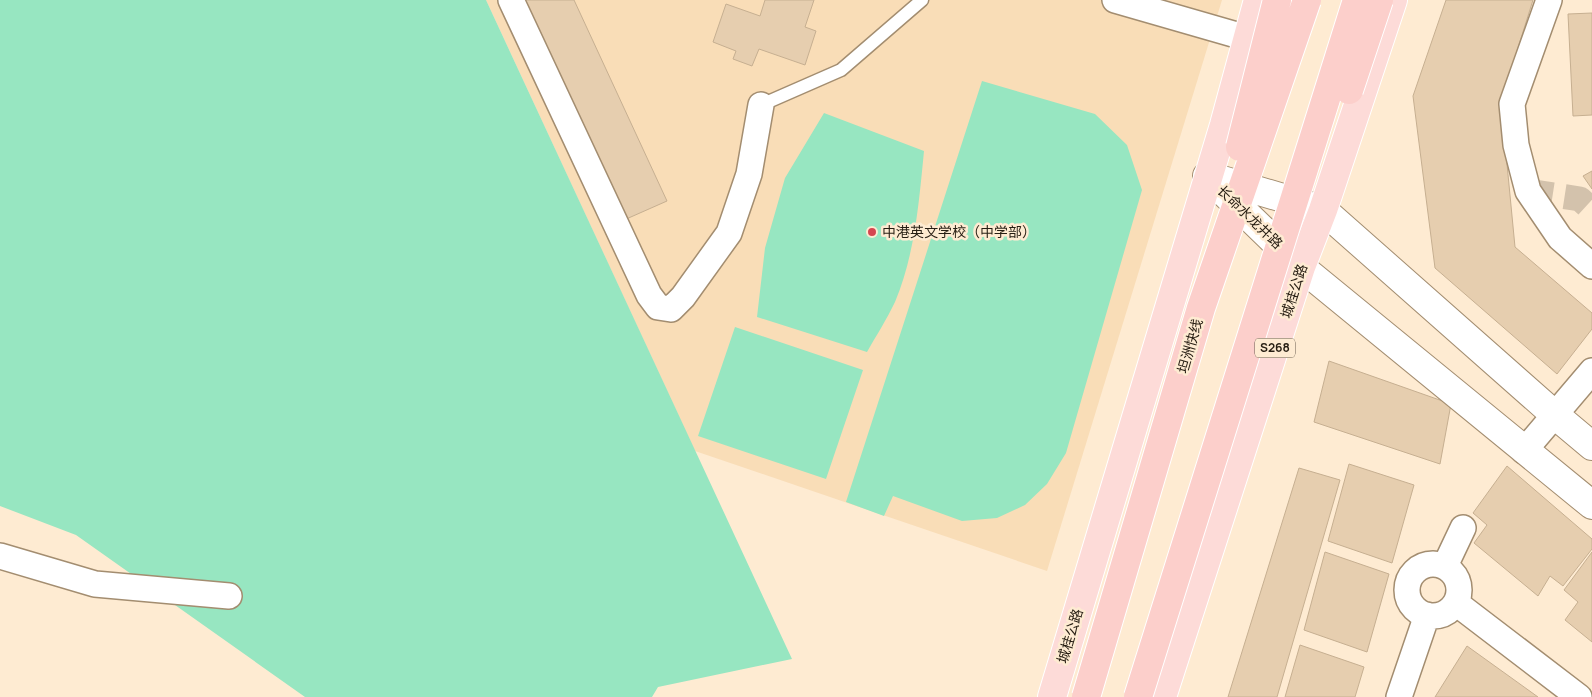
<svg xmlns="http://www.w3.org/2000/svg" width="1592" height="697" font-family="Manrope,'Noto Sans SC',sans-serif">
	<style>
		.built { fill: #f9ddb7 }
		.green { fill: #97e6c1 }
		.building { fill: #e6ceaf; stroke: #c6af91 }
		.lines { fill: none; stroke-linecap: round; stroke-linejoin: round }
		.minor-tunnel { stroke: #d3c2ac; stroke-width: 25; stroke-dasharray: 25 12; stroke-linecap: butt }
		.service-casing { stroke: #a38d70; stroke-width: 15 }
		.minor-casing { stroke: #a38d70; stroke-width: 28 }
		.tertiary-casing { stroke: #a38d70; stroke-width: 30 }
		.primary-casing { stroke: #fff; stroke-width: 30 }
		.service { stroke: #fff; stroke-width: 12 }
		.minor { stroke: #fff; stroke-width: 25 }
		.tertiary { stroke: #fff; stroke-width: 28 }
		.primary { stroke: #fddbd8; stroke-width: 28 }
		.trunk-bridge-casing { stroke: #fff; stroke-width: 30; stroke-linecap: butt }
		.trunk-bridge { stroke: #fccfcb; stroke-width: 28 }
		.poi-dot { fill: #d54550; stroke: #feebd2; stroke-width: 2 }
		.labels { text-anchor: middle; stroke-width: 5; stroke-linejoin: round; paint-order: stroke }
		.shield { fill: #feebd2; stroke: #675b4c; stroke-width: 1 }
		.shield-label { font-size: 12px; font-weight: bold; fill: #261d12 }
		.street-label { font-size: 14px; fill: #261d12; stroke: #feebd2 }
		.poi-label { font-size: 14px; fill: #261d12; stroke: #feebd2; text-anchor: start }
	</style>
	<rect width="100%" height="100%" fill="#feebd2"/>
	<path class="built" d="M 486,0 L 1222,0 L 1047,571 L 695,451 Z"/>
	<path class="green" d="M 0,0 L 486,0 L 792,659 L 658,687 L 652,697 L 305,697 L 76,535 L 0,506 Z
		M 982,81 L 1095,114 L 1127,145 L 1142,190 L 1066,453 L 1047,484 L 1025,505 L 997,518 L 962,521 L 893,496 L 884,516 L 846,502 Z
		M 824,113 L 924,151 C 919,202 915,254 895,302 C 887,319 876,336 867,352 L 757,317 L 765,248 L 785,178 Z
		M 735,327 L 863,370 L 826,479 L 698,436 Z"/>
	<path class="building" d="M 523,0 L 574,0 L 667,201 L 624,220 Z
		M 765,0 L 814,0 L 805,27 L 816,31 L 805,65 L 759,49 L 752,66 L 733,59 L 736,51 L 713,42 L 726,4 L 760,16 Z
		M 1446,0 L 1533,0 L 1501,102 L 1515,247 L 1592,313 L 1592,329 L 1557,374 L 1435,268 L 1413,96 Z
		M 1592,13 L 1592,115 L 1573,116 L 1568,14 Z
		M 1592,171 L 1592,189 L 1583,176 Z
		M 1329,361 L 1451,404 L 1440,464 L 1314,422 Z
		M 1349,464 L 1414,485 L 1392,563 L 1328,541 Z
		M 1507,466 L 1592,539 L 1592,549 L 1563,586 L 1550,576 L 1538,596 L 1474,543 L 1487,525 L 1473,513 Z
		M 1299,468 L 1340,480 L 1277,697 L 1228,697 Z
		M 1325,552 L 1389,574 L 1367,652 L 1304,630 Z
		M 1592,552 L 1592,642 L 1565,620 L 1578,602 L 1564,590 Z
		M 1300,645 L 1364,667 L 1355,697 L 1285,697 Z
		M 1467,646 L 1538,697 L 1435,697 Z"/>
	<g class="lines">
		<path class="minor-tunnel" d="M 1528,191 L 1580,199 L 1592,210"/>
		<defs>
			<path id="service" d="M 761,105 L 841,70 L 922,0"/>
			<path id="minor" d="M 511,0 L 649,295 L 658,307 L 671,309 L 683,297 L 729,233 L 749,174 L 761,105
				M 1115,0 L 1247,38
				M 1549,0 L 1512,104 L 1516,145 L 1528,191 L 1560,238 L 1592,266
				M 1524,451 L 1592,371
				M 0,556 L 95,584 L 229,596
				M1407 590a26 26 0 1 1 52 0a26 26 0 1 1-52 0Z
				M 1445,566 L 1463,528
				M 1456,603 L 1579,697
				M 1399,697 L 1427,615"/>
			<path id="tertiary" d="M 1207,176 L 1301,267 L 1592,505
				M 1219,179 L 1323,210 L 1555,415 L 1592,446"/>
			<path id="primary" d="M 1052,697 L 1224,125 L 1258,0
				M 1162,697 L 1301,267 L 1323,210 L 1393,0"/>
		</defs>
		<use href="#service" class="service-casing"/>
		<use href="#minor" class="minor-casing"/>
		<use href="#tertiary" class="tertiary-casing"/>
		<use href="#primary" class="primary-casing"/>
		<use href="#service" class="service"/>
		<use href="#minor" class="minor"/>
		<use href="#tertiary" class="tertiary"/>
		<use href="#primary" class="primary"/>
		<defs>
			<path id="trunk-bridge" d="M 1349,90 L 1379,0
				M 1240,147 L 1277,0
				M 1086,697 L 1201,308 L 1307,0
				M 1138,697 L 1357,0"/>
		</defs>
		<use href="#trunk-bridge" class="trunk-bridge-casing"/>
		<use href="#trunk-bridge" class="trunk-bridge"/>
	</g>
	<circle class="poi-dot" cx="872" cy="232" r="5"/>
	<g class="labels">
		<rect class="shield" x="1255" y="338.5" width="40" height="19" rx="4"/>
		<g class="shield-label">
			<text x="1275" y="352">S268</text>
		</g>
		<g class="street-label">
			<text transform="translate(1250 217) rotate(44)" y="5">长命水龙井路</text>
			<text transform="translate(1294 291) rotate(-72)" y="5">城桂公路</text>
			<text transform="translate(1190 346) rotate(-74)" y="5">坦洲快线</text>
			<text transform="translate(1070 636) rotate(-73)" y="5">城桂公路</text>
		</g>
		<g class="poi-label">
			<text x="882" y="237">中港英文学校（中学部）</text>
		</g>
	</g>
</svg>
